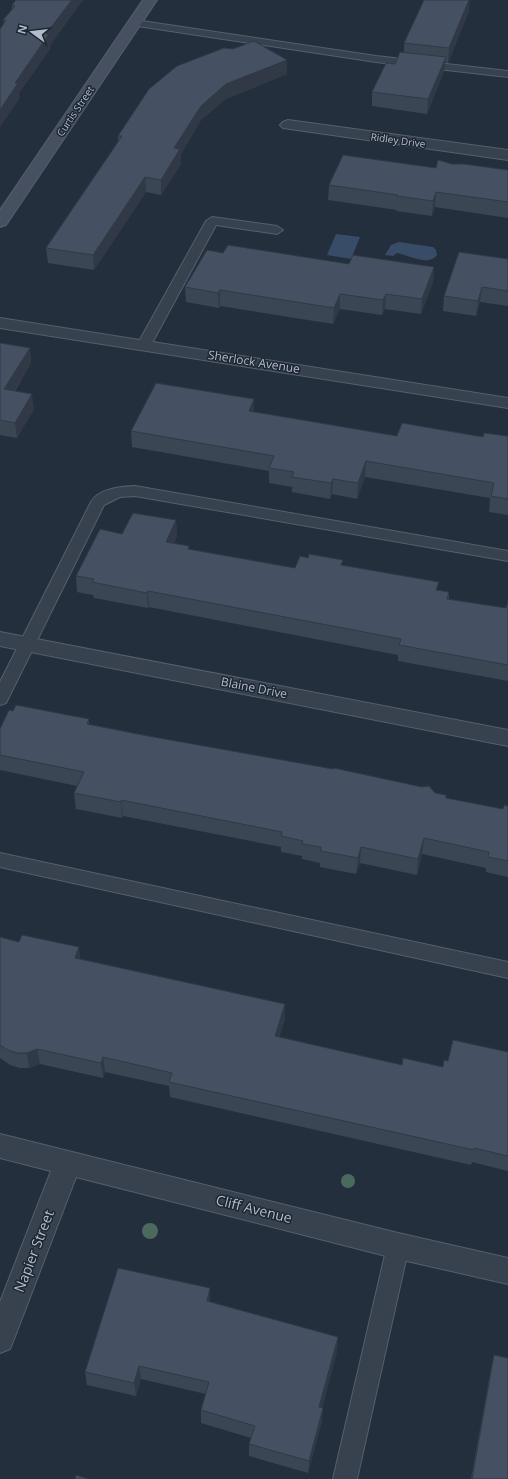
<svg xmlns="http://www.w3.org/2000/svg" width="508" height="1479" font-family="'Open Sans',sans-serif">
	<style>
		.water { fill: #394c67 }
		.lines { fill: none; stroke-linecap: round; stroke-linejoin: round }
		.lane-casing { stroke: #565f6c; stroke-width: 2 }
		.street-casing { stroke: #565f6c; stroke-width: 2 }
		.secondary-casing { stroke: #565f6c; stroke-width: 2 }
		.lane { fill: #38414e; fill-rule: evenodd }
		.street { fill: #38414e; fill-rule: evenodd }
		.secondary { fill: #465061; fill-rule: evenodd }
		.tree { fill: #4b6a5d }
		.wall { fill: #3b4654 }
		.shaded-wall { fill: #303945 }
		.building { fill: #455162; stroke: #303945 }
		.labels { text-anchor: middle; stroke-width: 3; stroke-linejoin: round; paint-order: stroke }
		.far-street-label { font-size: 10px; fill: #b4bcc9; stroke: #1d2633 }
		.street-label { font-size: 12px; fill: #b4bcc9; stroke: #1d2633 }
		.near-street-label { font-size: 14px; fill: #b4bcc9; stroke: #1d2633 }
	</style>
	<rect width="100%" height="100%" fill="#242f3e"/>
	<path class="water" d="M 336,234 L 360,237 L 351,259 L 327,255 Z
		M 399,242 L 433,247 L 436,250 L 437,255 C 428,267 409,255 397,253 L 393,256 L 385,255 L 391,245 Z"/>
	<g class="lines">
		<defs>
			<path id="lane" d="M 135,20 L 376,56 L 508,71 L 508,77 L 376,62 L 131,25 L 130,23 L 131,21 Z
				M 212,217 L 277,226 L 283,230 L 277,234 L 216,225 L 151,345 L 149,348 L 139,348 L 137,345 L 206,221 Z
				M 135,486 L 508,551 L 508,561 L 135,496 L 120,497 L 104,505 L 8,699 L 6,703 L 0,705 L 0,682 L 91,502 C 99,488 121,487 135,486 Z
				M 0,853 L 508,962 L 508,978 L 0,867 Z
				M 398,1236 L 406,1239 L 409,1246 L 357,1479 L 333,1479 L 387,1246 L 390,1239 Z"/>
			<path id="street" d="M 288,120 L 508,150 L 508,160 L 283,128 L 280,125 L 283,122 Z
				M 0,318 L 508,398 L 508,408 L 0,328 Z
				M 0,632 L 508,730 L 508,746 L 0,646 Z
				M 0,1134 L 398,1233 L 508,1258 L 508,1284 L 398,1259 L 76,1177 L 14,1339 L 10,1349 L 0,1353 L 0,1302 L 51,1171 L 0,1158 Z"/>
			<path id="secondary" d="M 143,0 L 157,0 L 6,225 L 0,227 L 0,210 Z"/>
		</defs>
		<use href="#lane" class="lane-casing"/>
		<use href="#street" class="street-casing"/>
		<use href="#secondary" class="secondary-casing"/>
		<use href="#lane" class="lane"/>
		<use href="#street" class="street"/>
		<use href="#secondary" class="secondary"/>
	</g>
	<g class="tree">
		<circle cx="348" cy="1181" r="7"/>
		<circle cx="150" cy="1231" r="8"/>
	</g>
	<path class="wall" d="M 16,0 L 50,46 L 50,49 L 19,93 L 20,98 L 3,20 L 12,9 L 12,5 Z
		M 469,11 L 448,63 L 445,62 L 444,71 L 427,114 L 372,106 L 372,92 L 404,52 L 404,43 Z
		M 287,60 L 287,74 L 226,99 L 201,120 L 181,154 L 181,164 L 161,195 L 146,192 L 94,270 L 48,263 L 46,248 L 118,142 L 118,136 Z
		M 452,164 L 508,170 L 508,218 L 435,207 L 432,216 L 396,211 L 397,210 L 328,200 L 329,185 L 436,168 Z
		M 223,253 L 349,264 L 434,267 L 433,282 L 421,314 L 385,309 L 382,315 L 340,309 L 333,324 L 220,306 L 219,308 L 186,302 L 185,287 Z
		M 508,259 L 508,306 L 480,302 L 476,316 L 443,311 L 444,296 Z
		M 0,343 L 30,348 L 31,363 L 15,391 L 34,409 L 17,438 L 0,435 Z
		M 254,412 L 397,436 L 508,436 L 508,515 L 489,512 L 490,498 L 365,477 L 357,499 L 332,494 L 330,499 L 292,492 L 292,487 L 269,483 L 269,471 L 132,447 L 131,431 Z
		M 176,520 L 177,536 L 174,543 L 189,546 L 189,549 L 295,568 L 342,566 L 438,590 L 449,592 L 449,599 L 506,608 L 508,601 L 508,681 L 398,661 L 398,655 L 149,607 L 148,608 L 94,598 L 93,595 L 77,592 L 76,576 L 122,534 Z
		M 13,711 L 89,719 L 89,724 L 446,795 L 446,798 L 503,809 L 508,806 L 508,877 L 486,872 L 486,868 L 422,854 L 417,875 L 360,863 L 356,874 L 320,867 L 320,863 L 302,859 L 302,856 L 281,852 L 281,847 L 123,816 L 122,818 L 76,809 L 74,793 L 77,786 L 0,770 L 0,729 Z
		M 0,937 L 81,959 L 285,1004 L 285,1019 L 279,1037 L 402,1065 L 443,1067 L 448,1061 L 508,1052 L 508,1171 L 472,1162 L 471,1165 L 170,1097 L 169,1086 L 105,1072 L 103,1078 L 40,1064 L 29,1068 L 20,1068 L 10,1065 L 0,1058 Z
		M 210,1288 L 210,1302 L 338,1337 L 337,1351 L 322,1408 L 322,1421 L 308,1473 L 249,1456 L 249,1444 L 251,1438 L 201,1423 L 201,1410 L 206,1394 L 141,1379 L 136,1396 L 87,1385 L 85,1372 Z
		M 494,1355 L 508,1479 L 471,1479 L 491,1368 Z"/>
	<path class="shaded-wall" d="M 72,0 L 83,0 L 50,46 L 50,49 L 19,93 L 20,98 L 0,127 L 0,110 L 15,83 L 46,34 Z
		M 469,0 L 470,0 L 469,11 L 448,63 L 449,48 Z
		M 446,57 L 444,71 L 427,114 L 428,99 Z
		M 287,60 L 287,74 L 226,99 L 201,120 L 181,154 L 181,164 L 161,195 L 161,180 L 174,148 L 201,106 L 226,84 Z
		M 145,177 L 146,192 L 94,270 L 93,255 Z
		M 436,192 L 435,207 L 432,216 L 433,201 Z
		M 434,267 L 433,282 L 421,314 L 422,299 Z
		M 482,287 L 480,302 L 476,316 L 478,301 Z
		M 220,290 L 220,306 L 219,308 L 218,293 Z
		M 340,294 L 340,309 L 333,324 L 334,308 Z
		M 386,294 L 385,309 L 382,315 L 383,300 Z
		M 30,348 L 31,363 L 6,404 L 4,389 Z
		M 32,394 L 34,409 L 17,438 L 15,423 Z
		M 254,399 L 254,415 L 249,411 Z
		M 366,461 L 365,477 L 357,499 L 358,483 Z
		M 333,479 L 332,494 L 330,499 L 331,483 Z
		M 176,520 L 177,536 L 167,557 L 166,542 Z
		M 148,591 L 149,607 L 148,608 L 147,593 Z
		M 121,800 L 123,816 L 122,818 L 121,802 Z
		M 424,838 L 422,854 L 417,875 L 418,859 Z
		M 361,847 L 360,863 L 356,874 L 358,858 Z
		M 79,947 L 81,963 L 75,958 Z
		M 285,1004 L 285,1019 L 275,1051 L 275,1036 Z
		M 37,1049 L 40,1064 L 29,1068 L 27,1053 Z
		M 103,1057 L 105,1072 L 103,1078 L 101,1063 Z
		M 210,1288 L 210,1302 L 207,1301 Z
		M 338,1337 L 337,1351 L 319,1420 L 319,1407 Z
		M 139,1366 L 141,1379 L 136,1396 L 134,1383 Z
		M 323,1408 L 322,1421 L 308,1473 L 309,1461 Z"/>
	<path class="building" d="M 16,0 L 72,0 L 46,34 L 49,34 L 15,83 L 18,83 L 0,110 L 0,29 L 6,20 L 3,20 L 15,6 L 12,5 Z
		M 424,0 L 469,0 L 449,48 L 404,43 Z
		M 254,41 L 287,60 L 226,84 L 201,106 L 174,148 L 180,149 L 161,180 L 145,177 L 93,255 L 46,248 L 122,136 L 118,136 L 149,89 L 177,66 L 224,48 L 233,49 Z
		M 400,52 L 446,57 L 428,99 L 372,92 L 386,63 L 395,64 Z
		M 343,155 L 436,168 L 438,160 L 452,164 L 464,164 L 508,170 L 508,202 L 436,192 L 433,201 L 397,196 L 398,195 L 329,185 Z
		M 228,245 L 349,264 L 353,255 L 434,267 L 422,299 L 386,294 L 383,300 L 340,294 L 334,308 L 220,290 L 218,293 L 185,287 L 207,250 L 223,253 Z
		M 459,252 L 508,259 L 508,291 L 482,287 L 478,301 L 444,296 Z
		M 0,343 L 30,348 L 4,389 L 32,394 L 15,423 L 0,420 Z
		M 156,383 L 254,399 L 249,411 L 397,436 L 402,423 L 483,437 L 484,433 L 508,436 L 508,499 L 491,496 L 494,483 L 366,461 L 358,483 L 333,479 L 331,483 L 292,477 L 294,472 L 269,468 L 274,456 L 131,431 Z
		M 133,513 L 176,520 L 166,542 L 189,546 L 188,549 L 295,568 L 300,556 L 308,558 L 309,554 L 343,560 L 341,565 L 439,582 L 436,590 L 449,592 L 447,599 L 506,608 L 508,601 L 508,665 L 399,645 L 401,639 L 148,591 L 147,593 L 92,582 L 94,579 L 76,576 L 100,529 L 122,534 Z
		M 16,705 L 89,719 L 87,724 L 137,734 L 333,769 L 334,768 L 422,787 L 429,786 L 435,793 L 446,795 L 446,798 L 503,809 L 504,805 L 508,806 L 508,861 L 488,857 L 489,852 L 424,838 L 418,859 L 361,847 L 358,858 L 321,851 L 321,847 L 302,844 L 303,841 L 281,836 L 282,832 L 121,800 L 121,802 L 74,793 L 84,772 L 0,755 L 0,729 L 9,710 L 13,711 Z
		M 22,935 L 79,947 L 75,958 L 285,1004 L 275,1036 L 402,1065 L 403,1058 L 443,1067 L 444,1060 L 448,1061 L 453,1040 L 508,1052 L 508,1156 L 474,1148 L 474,1150 L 169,1082 L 172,1073 L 103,1057 L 101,1063 L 37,1049 L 27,1053 L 17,1053 L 8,1050 L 0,1045 L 0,937 L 19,942 Z
		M 118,1268 L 210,1288 L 207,1301 L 338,1337 L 319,1407 L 323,1408 L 309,1461 L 249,1444 L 255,1426 L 201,1410 L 209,1382 L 139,1366 L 134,1383 L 85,1372 Z
		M 494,1355 L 508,1358 L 508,1479 L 472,1479 Z
		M 76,1475 L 89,1479 L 75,1479 Z"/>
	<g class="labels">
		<g class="far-street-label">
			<text transform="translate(75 111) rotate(-56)" y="4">Curtis Street</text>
			<text transform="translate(398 140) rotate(8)" y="4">Ridley Drive</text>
		</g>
		<g class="street-label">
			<text transform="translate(254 362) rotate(9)" y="4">Sherlock Avenue</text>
			<text transform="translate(254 688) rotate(11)" y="4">Blaine Drive</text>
		</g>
		<g class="near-street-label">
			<text transform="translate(254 1209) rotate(14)" y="5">Cliff Avenue</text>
			<text transform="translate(34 1251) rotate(-69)" y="5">Napier Street</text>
		</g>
	</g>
	<g transform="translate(32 32) rotate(285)" stroke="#1d2633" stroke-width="3" paint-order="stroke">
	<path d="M0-3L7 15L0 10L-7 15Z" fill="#b4bcc9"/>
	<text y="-6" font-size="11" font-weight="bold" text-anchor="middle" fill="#b4bcc9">N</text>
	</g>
</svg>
